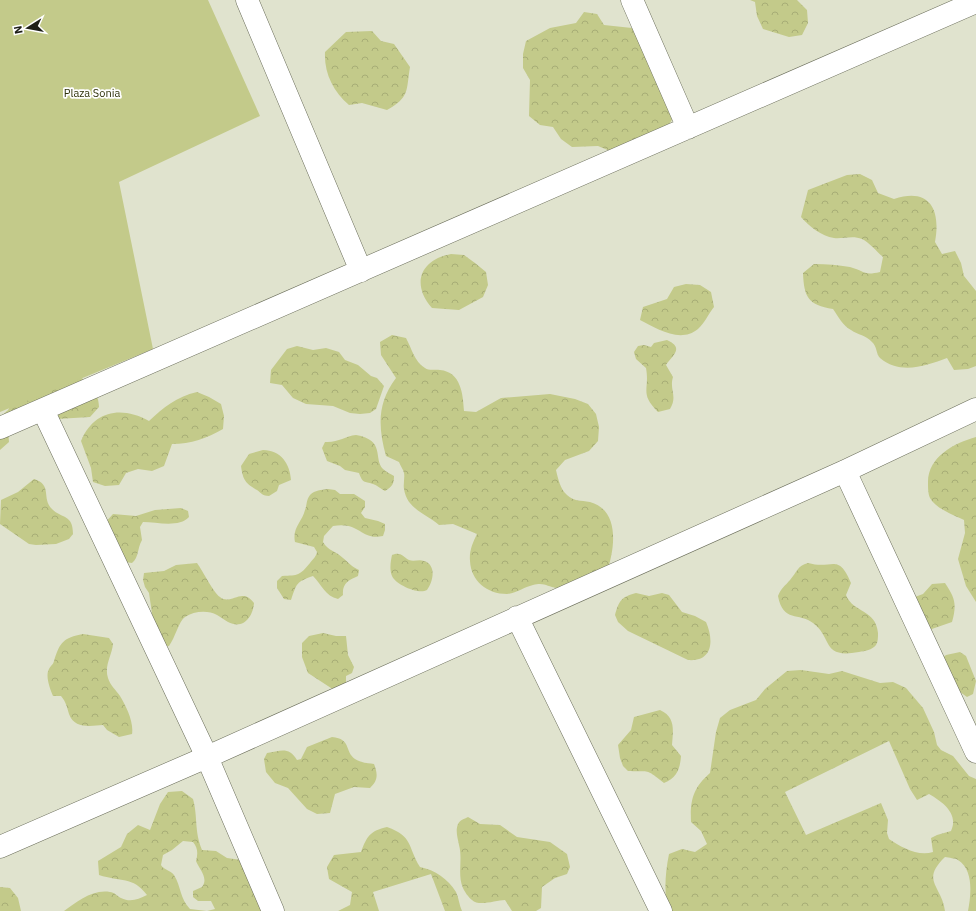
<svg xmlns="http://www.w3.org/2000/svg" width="976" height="911" font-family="'IBM Plex Sans',sans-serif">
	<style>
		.forest { fill: url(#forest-crowns); fill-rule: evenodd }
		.park { fill: #c3ca8a }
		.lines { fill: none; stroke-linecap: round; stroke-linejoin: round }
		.minor-casing { stroke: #6b6e5b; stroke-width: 23 }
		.minor { stroke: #fff; stroke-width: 22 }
		.labels { text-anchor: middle; stroke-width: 3.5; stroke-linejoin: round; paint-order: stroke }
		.park-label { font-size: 11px; fill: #2e3109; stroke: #fff }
	</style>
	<defs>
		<pattern id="forest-crowns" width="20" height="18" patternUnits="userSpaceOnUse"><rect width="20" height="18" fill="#c3ca8a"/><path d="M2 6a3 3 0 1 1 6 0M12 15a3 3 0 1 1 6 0" fill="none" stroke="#a7ad76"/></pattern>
	</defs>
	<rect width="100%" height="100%" fill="#e0e3ce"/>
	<path class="forest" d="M 750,0 L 797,0 L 807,10 L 808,23 L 802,35 L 789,37 L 763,29 L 757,16 L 755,2 Z
		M 584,12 L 597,14 L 604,25 L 632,28 L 641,37 L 675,115 L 668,126 L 632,140 L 624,151 L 610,151 L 598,146 L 572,147 L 561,139 L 553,127 L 540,125 L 529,116 L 530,80 L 523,68 L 523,54 L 526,41 L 550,28 L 576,23 Z
		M 372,31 L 381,41 L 394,44 L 410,67 C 406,91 410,97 387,110 L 362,103 L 349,105 C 333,91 324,73 325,52 L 346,32 Z
		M 860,174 L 872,180 L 878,193 L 894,199 C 930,187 941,210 935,242 L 942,254 L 955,251 L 961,263 L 964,276 L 976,291 L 976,366 L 968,369 L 954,370 L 947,358 C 926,366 900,375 880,358 C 876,354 877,346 872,342 C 866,335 858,335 851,330 C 843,326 838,316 833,309 C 808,305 804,297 803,273 L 814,264 C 827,264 838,265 850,267 C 865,271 863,276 880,272 L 883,257 C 877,252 870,243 862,239 C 853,235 843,239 834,238 C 821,236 810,227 801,217 L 808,190 L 847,175 Z
		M 451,254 L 464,255 L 475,263 L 486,272 L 488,285 L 483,297 L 459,310 L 432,308 C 411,284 420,260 451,254 Z
		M 686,284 L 700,285 L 711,292 L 714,307 C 709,313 704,324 698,329 C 680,344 656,328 640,320 L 643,307 L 667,299 L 674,287 Z
		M 392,335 L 406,338 C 412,349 414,361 425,368 C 429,371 435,369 440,370 C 461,372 463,394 464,411 L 476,412 L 501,398 L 550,394 L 575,399 L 588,404 L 596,414 L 599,427 L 598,441 L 589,451 L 565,460 L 556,470 C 558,478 560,489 567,495 C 575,502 580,500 590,502 C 620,510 615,549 607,571 C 597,574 565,588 557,588 C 547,587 545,582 533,585 C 524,587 517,593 507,594 C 487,594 471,581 470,561 C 469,551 473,542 477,534 L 453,524 L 439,525 C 425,513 407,509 404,489 C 403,484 405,478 404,473 C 403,469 400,465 399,462 L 386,456 C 378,427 377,403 396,378 L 381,355 L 380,342 Z
		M 667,340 C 685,348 672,356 666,365 L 673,377 C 669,390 678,396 670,409 L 658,412 C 639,393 650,390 646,368 L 636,359 L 634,352 L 638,346 L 644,345 L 651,347 L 654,343 Z
		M 297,346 L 313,350 L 326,348 L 339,352 L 345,360 L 358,365 L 371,376 L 377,378 L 384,386 L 376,409 L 370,413 L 360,414 L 350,413 L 333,406 L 306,404 L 293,398 L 282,385 L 270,383 L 271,370 L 287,349 Z
		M 72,371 C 85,380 99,389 99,407 L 90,417 L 57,419 L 8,429 L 9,442 L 0,450 L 0,417 L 8,410 L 15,398 Z
		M 197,392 L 209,397 L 221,404 L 224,416 L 223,429 C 207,438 191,444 172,444 L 164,466 L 152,471 L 138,469 L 126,473 L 119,485 L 105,486 L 93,482 L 91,468 L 81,441 C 94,410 122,406 149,421 C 164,407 176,397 197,392 Z
		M 356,435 C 386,440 373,459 383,469 C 386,472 391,474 394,476 C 394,484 392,487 385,491 C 381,489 377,485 373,484 C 364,481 363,484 359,473 L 345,470 L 340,466 L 327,461 L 322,448 L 325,442 C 338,443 345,436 356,435 Z
		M 976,437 L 976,602 L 966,586 L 958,559 L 965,533 L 964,520 C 954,515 936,509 930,498 C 928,494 928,487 928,482 C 928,457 954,443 976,437 Z
		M 263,450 C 281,450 290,464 291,480 L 279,485 L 277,491 L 269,496 C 263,496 261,493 257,490 C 245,483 243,480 241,466 L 249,454 Z
		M 34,479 C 53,485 41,498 52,509 C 62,519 73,514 73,534 L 69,539 L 56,544 L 36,545 L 29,544 L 0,524 L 1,500 L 18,492 Z
		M 328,489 L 335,490 L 340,494 L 354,494 L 365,501 L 365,507 L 361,513 L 365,518 L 378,521 L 385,524 L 385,530 L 383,536 C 361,541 360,521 333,526 L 324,536 L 323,542 C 328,551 336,551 343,558 C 349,563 352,567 359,570 L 358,576 C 349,580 342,583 343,595 L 338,599 C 325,596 322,585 313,576 C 296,582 297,583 291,600 L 284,599 L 277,588 L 277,581 L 282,576 C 299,575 299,576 310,563 C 313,559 316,557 317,552 L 314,547 L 295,542 C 292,528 302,522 305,510 C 307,505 306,500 310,495 C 315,490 321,490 328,489 Z
		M 181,508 L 188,511 L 189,517 C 179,528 157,522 143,522 L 140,527 L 142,540 C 137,549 139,557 132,563 L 125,562 L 103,525 L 113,514 L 136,516 L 155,510 Z
		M 395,554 C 402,553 403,557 409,560 C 414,562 419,559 424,561 C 437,565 433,582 427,590 C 418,595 395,584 392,576 C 389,569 391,560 392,555 Z
		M 197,563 C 203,571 213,592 220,597 C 231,606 242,586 254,603 C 253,617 243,630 228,622 C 224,620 221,617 217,615 C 208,610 194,611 185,617 C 179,621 175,638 169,646 L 163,646 L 154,627 L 149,593 L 145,587 L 143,580 L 144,573 L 164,571 L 176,565 Z
		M 808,563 C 833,570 838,552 851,583 L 846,595 C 853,613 876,609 878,633 C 878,637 878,642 876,645 C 872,650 865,651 859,652 C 821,659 833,638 813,623 C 799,612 783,623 778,596 C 781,588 785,586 790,580 C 797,572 797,566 808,563 Z
		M 945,583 C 955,598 957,604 952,622 L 926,631 L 912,598 L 923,594 L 932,584 Z
		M 636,593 L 649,596 L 662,593 L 669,595 L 682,612 L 695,616 L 706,622 C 714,640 713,662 688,660 L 628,631 L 618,622 L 615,615 C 619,601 621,597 636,593 Z
		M 323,633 L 336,636 L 346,636 L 348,655 L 354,667 L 352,673 L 346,676 L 346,686 L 334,689 L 331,688 L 308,673 L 302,657 L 302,643 L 309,636 Z
		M 83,634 L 109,638 L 113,644 C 112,655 104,666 108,678 C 110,685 116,690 120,696 C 126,706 134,722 132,734 L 119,737 L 107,730 L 103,725 C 91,726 74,729 69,714 C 67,707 66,702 61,696 L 53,696 C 50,689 45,676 49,669 C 51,665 53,665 54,661 C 60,642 63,638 83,634 Z
		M 960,652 L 966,656 L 976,681 L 973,694 L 967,697 L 956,689 L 941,659 L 946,655 Z
		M 801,670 L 829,674 L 842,671 L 880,683 L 893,682 L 906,688 L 923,708 L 934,732 L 937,745 L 941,750 L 953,756 L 969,776 L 976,779 L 976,911 L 968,911 C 971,895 974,870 958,860 C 955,858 949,858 945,857 C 920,881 942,886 945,911 L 668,911 C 664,892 665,874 669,854 L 682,849 L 695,852 L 707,844 L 701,831 L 691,822 C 690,800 693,788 710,773 L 716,732 L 720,718 L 730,710 L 756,700 L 765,689 L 787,671 ZM 889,741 L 910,789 L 917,800 L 929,794 C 943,802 959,814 951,831 L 937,835 L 931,838 L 933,852 C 918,857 901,847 889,839 L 887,833 L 888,820 L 881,803 L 806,835 L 785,792 Z
		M 660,710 C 676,717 673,731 672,745 L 681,756 C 680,769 677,778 664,783 C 645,768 651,772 628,771 L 623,766 L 620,758 L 618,745 L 631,730 L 634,717 Z
		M 332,737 C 352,739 344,751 355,759 C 361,763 368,763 374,764 C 378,774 378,781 370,788 L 354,787 L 335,794 L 330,813 L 317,814 L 307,809 L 288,788 L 275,783 L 266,772 L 264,759 L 267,753 C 280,751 289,746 297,760 L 301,759 L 307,747 Z
		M 182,791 L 193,799 C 198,817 194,830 202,850 L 216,851 L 227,858 L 241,860 L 264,911 L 64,911 C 77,902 92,889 110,892 C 114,892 117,896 121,898 C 131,903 138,899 147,895 C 133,876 120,882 99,875 L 98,861 L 121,847 L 127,834 L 138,825 L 150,830 L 160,804 L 168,792 ZM 183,841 L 193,842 C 198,848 198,854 196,861 C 199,869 209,878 202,887 L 193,891 L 193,897 L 198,901 L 211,901 L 215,909 L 207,911 L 190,909 C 180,899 181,886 174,875 C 170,870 164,870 161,865 L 163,855 L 172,850 Z
		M 468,817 L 480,824 L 500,825 L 517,837 L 550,842 L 567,854 L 570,867 L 567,874 L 555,878 L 542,887 L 541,908 L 536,911 L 512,911 L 505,900 C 496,900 479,907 472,900 C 469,898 464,891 463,888 C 457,874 463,860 459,845 C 458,839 455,831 458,824 C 460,820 464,819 468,817 Z
		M 387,827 C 414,837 407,846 420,867 C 435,870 448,879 456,892 C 459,898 459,905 462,911 L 445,911 L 431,874 L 373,892 L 379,911 L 338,911 L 350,905 L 352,892 L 329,879 L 327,867 L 334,855 L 361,852 C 367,836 370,831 387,827 Z
		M 0,887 L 10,888 L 18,898 L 21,911 L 0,911 Z"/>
	<path class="park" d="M 0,0 L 208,0 L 260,116 L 119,182 L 153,349 L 0,412 Z"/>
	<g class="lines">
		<defs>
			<path id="minor" d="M 247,0 L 361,271
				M 632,0 L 688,128
				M 43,410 L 207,757 L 273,911
				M 0,428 L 976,2
				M 845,471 L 976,752
				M 517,617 L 661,911
				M 0,847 L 207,757 L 845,471 L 976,409"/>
		</defs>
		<use href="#minor" class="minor-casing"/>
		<use href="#minor" class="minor"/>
	</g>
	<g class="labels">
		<g class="park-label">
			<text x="92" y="97">Plaza Sonia</text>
		</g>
	</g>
	<g transform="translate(28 28) rotate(259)" stroke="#ffffff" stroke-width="3" paint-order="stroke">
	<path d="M0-3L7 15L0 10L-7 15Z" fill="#1d1e17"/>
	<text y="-6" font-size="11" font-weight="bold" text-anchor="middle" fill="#1d1e17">N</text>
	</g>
</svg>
